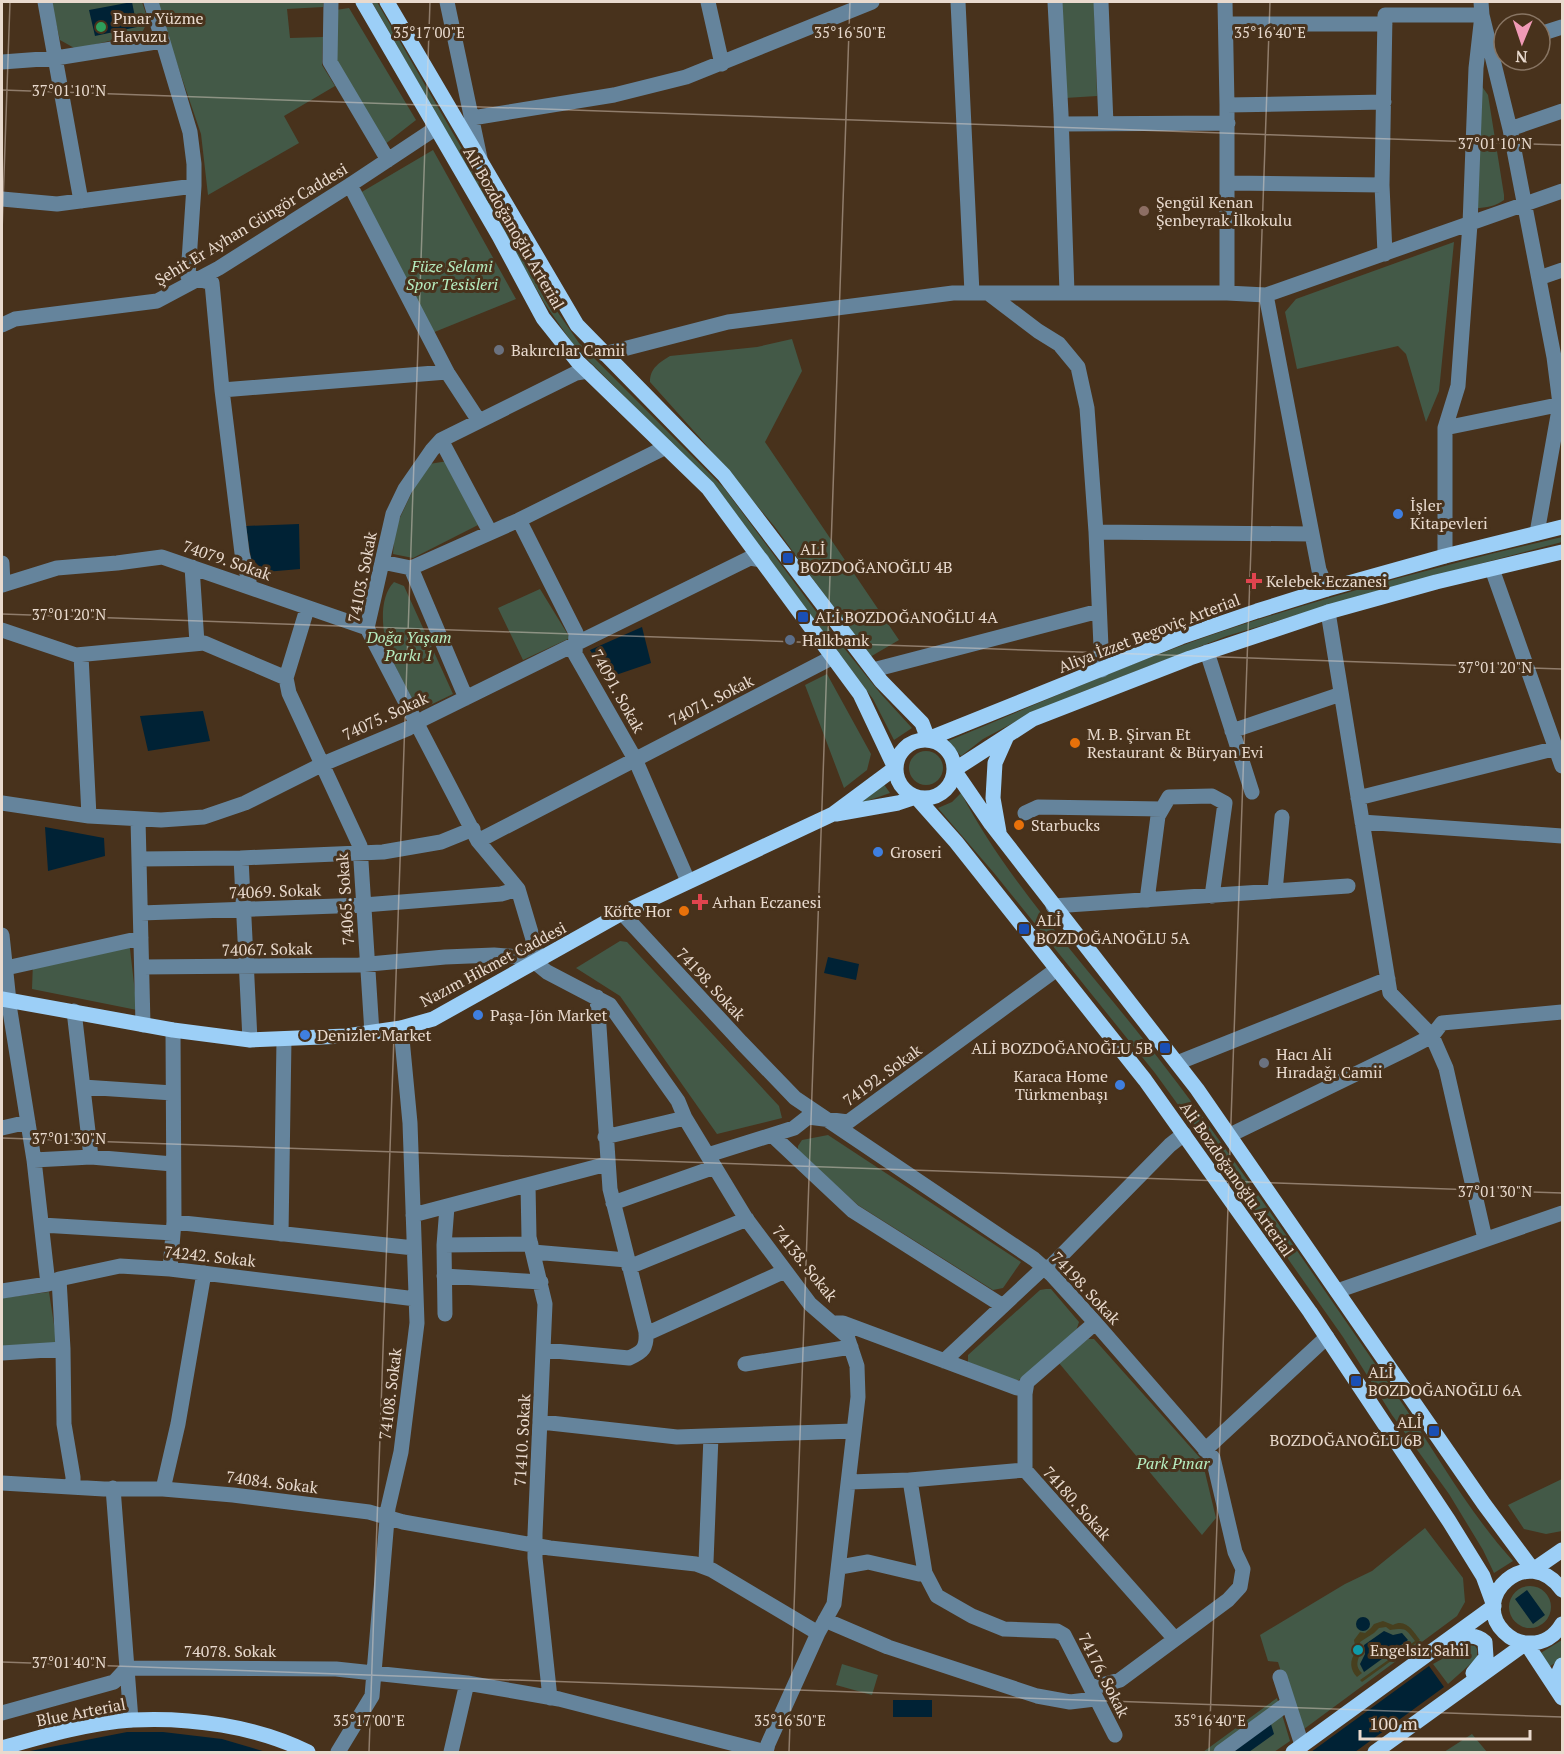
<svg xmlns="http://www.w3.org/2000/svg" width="1564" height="1754" font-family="'PT Serif',serif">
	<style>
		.green { fill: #435947 }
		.sand { fill: #473f1e }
		.water { fill: #002235 }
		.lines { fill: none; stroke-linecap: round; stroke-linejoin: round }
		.minor { stroke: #65849c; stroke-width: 15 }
		.major { stroke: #9ccff7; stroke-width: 15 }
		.ticks { fill: none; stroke: #e9dace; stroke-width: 1.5; stroke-opacity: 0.45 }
		.leisure-dot { fill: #2e9e5b; stroke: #48321c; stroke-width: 2 }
		.education-dot { fill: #8d6e63; stroke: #48321c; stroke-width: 2 }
		.worship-dot { fill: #6b7280; stroke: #48321c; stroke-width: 2 }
		.shop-dot { fill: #3f7fe0; stroke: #48321c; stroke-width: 2 }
		.transit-dot { fill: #1a4fb4; stroke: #48321c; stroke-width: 2 }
		.health-dot { fill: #e0444e; stroke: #48321c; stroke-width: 2 }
		.service-dot { fill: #5c6f8a; stroke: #48321c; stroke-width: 2 }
		.food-dot { fill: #e8710a; stroke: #48321c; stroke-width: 2 }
		.culture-dot { fill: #0f9aa8; stroke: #48321c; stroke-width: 2 }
		.labels { text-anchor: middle; stroke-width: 6; stroke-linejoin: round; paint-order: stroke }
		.poi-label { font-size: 16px; fill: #e9dace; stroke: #48321c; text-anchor: start }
		.street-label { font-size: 16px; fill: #e9dace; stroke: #48321c }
		.park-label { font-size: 16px; font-style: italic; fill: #b6edc0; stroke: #48321c }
		.ticks-label { font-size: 15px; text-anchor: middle; fill: #e9dace; stroke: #48321c; stroke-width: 6; stroke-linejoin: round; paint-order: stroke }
	</style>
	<rect width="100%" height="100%" fill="#48321c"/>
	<path class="green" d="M 51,2 L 142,2 L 148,20 L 142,33 L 76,49 L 60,40 Z
		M 156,2 L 323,2 L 323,7 L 287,9 L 290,38 L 323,37 L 322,65 L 335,86 L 284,116 L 299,143 L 208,195 L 201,134 Z
		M 372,2 L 377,2 L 550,301 L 579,343 L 724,488 L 832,633 L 880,693 L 912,728 L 894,740 L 873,699 L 719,491 L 575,347 L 545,304 Z
		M 1061,2 L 1094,2 L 1097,96 L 1065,98 Z
		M 349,8 L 416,120 L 384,145 L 333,60 L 336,10 Z
		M 1481,85 L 1488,95 L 1504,195 L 1504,200 C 1496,206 1486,208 1476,208 Z
		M 433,150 L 516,299 L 432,333 L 360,193 Z
		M 1454,242 L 1439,391 L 1426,422 L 1406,354 L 1398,346 L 1297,369 L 1285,312 L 1296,299 Z
		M 792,339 L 802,371 L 765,442 L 899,640 L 870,657 L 775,527 L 701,439 L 650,382 C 650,368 659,363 670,356 L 757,347 Z
		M 448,461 L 478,525 L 413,558 L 393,554 L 395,528 L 415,486 L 429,464 Z
		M 1562,537 L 1562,542 L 1366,594 L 1227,636 L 1079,693 L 1026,716 L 983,739 L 961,756 L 948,741 C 1040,703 1131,662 1226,630 C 1336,594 1449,563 1562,537 Z
		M 394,582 L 404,586 L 453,694 L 422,709 C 413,702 409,693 404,683 C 399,673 393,663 389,653 C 382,633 378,598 394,582 Z
		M 540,589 L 570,638 L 523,660 L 498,608 Z
		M 827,674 L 871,754 L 867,770 L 844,788 L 805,685 Z
		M909 768a17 17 0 1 1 34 0a17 17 0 1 1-34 0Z
		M 883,783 L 890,793 L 847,808 Z
		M 961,793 C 1005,877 1077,956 1136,1030 C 1165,1066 1193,1103 1219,1140 C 1282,1228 1343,1317 1404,1406 C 1439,1458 1471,1515 1513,1561 L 1494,1573 L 1483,1550 L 1449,1494 L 1392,1415 L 1343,1337 L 1229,1175 L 1155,1073 L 994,873 L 938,808 L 952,802 Z
		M 129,940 L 137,1010 L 32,989 L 33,962 Z
		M 620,941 L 627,942 L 779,1106 L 782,1118 L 717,1134 L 620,996 L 576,968 Z
		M 828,1135 L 1021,1262 L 1003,1288 L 993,1290 L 858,1205 L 798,1151 L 798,1146 L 802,1140 Z
		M 1046,1289 L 1051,1289 L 1079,1322 L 1076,1331 L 1019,1380 L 1014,1380 L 968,1362 L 968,1355 L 1040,1290 Z
		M 49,1292 L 57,1344 L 2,1347 L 2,1298 Z
		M 1088,1339 L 1094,1339 L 1202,1460 L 1216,1518 L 1202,1535 L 1059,1363 Z
		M 1562,1479 L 1562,1531 L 1546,1534 L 1524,1529 L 1508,1505 Z
		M 1425,1528 L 1463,1578 L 1465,1602 L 1457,1616 L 1300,1732 L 1278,1662 L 1268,1661 L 1260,1635 L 1345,1584 L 1372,1571 Z
		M1509 1607a21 21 0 1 1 42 0a21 21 0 1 1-42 0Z
		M 1562,1640 L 1562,1658 L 1549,1667 L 1539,1654 Z
		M 1467,1645 L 1475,1646 L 1477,1649 L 1477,1658 L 1448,1684 L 1433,1664 Z
		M 842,1664 L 878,1675 L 872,1695 L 836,1685 Z
		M 1277,1698 L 1290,1741 L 1274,1752 L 1203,1752 Z
		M 1472,1734 L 1487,1752 L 1444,1752 Z"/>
	<path class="sand" d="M 1383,1621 L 1393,1625 C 1406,1618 1413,1631 1420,1640 L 1362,1682 L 1360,1680 L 1415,1641 C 1405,1628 1406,1628 1390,1630 L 1386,1627 L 1379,1628 L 1374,1633 L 1360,1642 L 1361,1653 C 1357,1660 1355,1667 1362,1673 L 1357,1677 C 1350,1670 1349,1660 1356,1652 L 1354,1640 L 1360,1632 L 1365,1633 L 1371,1628 L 1374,1624 Z"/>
	<path class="water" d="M 132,2 L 137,27 L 95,36 L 89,10 Z
		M 299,524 L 300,569 L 265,572 L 251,558 L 246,526 Z
		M 642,627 L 651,663 L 607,678 L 590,650 Z
		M 203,711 L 210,741 L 148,751 L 140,716 Z
		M 45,827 L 104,838 L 105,856 L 48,871 Z
		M 828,957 L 859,964 L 856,980 L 824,973 Z
		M 1527,1590 L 1545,1615 L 1533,1624 L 1515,1599 Z
		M1356 1624a7 7 0 1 1 14 0a7 7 0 1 1-14 0Z
		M 1384,1631 L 1393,1635 L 1402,1633 L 1408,1640 L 1364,1672 L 1360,1664 L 1365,1654 L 1364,1645 Z
		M 1429,1666 L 1444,1687 L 1355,1752 L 1311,1752 Z
		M 893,1700 L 932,1700 L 932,1717 L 893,1717 Z
		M 1270,1721 L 1274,1734 L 1249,1752 L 1228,1752 Z
		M 127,1732 L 163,1732 L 222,1739 L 266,1752 L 25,1752 Z"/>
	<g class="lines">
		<path class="minor" d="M 45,2 L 81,201
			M 151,2 L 190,132 L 194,164 L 194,186 L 188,276 L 212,283 L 222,390 L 242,553 L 250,586
			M 331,2 L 330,62 L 388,160
			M 447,2 L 480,158
			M 708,2 L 722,64
			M 958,2 L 972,293
			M 1055,2 L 1061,114 L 1067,293
			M 1101,2 L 1106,124
			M 1225,2 L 1227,105
			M 1481,2 L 1482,15 L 1510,129 L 1554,357 L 1560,404 L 1537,533
			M 1226,24 L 1385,24
			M 1540,34 L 1562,27
			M 2,62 L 56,58 L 162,41
			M 472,118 L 614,95 L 686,77 L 872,2
			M 1062,124 L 1228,123
			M 1510,129 L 1562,111
			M 1227,183 L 1382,185 L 1385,15 L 1482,15 L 1476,68 L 1470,224 L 1458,386 L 1445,428 L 1445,556
			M 350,185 L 447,372 L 479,421
			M 1382,185 L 1385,254
			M 2,199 L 57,204 L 194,186
			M 1539,278 L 1562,270
			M 988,293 L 1038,331 L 1059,344 L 1078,367 L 1087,408 L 1096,532 L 1102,670
			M 1227,293 L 1227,105 L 1384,102
			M 1266,295 L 1312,534 L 1319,570 L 1327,589
			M 2,325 L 15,319 L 157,301 L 219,268 L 350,185 L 436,128
			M 604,354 L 728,322 L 953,293 L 1227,293 L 1266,295 L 1562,191
			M 222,390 L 447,372
			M 1445,428 L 1562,404
			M 441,440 L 490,532
			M 519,520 L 576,633 L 575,654 L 635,759 L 688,881
			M 1096,532 L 1312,534
			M 382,562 L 411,568 L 519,520 L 666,447
			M 2,563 L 3,585
			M 192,567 L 197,643
			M 411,568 L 466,698
			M 1492,569 L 1562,766
			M 2,585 L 57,568 L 117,563 L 162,557 L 367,628
			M 1328,612 L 1390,993 L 1432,1036 L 1446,1068 L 1485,1239
			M 2,630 L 76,655 L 204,643 L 286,678
			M 1207,652 L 1252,792
			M 81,655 L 89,816
			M 873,670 L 1099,611
			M 286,678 L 289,693 L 360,846 L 372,1033
			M 286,678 L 307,609
			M 1232,731 L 1341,694
			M 1358,798 L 1557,748
			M 2,803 L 89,816 L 161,820 L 204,817 L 245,803 L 323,764 L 409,728 L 425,718 L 750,558 L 762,560
			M 1025,813 L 1038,807 L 1162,809
			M 138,819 L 143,1025
			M 1362,822 L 1562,836
			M 478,841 L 833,657
			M 241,858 L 250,1040
			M 139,859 L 241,858 L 383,852 L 441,842 L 473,829
			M 1275,891 L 1282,817
			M 1147,900 L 1158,816 L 1169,797 L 1212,796 L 1225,803 L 1212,896
			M 1053,906 L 1348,886
			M 141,913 L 364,905 L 501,894 L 518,889
			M 622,913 L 741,1042 L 795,1098 L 1034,1259 L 1052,1275 L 1092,1319 L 1213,1458 L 1235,1552 L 1243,1569 L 1240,1587 L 1228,1600 L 1120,1680 L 1091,1688
			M 2,935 L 10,1011 L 34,1160 L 48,1284
			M 536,963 L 535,946 L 518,889 L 478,841 L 367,628 L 393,514 L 405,489 L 432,450 L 441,440 L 576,373 L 588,371
			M 142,967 L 359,965 L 445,957 L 494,955 L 519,957 L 536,963 L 547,972 L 610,1005 L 678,1101 L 685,1118 L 745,1217 L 810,1304 L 847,1336 L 857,1366 L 858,1397 L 834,1604 L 818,1633 L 768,1744 L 766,1752
			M 6,968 L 141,938
			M 74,1011 L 91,1157
			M 1177,1063 L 1388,979
			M 83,1087 L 173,1093
			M 2,1128 L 28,1122
			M 772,1135 L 853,1211 L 1003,1306
			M 1230,1135 L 1405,1050 L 1432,1036 L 1442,1023 L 1562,1012
			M 605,1137 L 685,1118
			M 708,1155 L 794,1128 L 808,1117 L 848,1122 L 1057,969
			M 34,1160 L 91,1157 L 173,1164
			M 528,1185 L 529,1237 L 545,1304 L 535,1534 L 535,1558 L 550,1698
			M 613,1203 L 715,1167
			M 413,1215 L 607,1164
			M 174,1222 L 414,1248
			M 42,1225 L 173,1233
			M 281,1234 L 284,1039
			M 444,1245 L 531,1244
			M 533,1252 L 627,1260
			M 629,1267 L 747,1219
			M 170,1269 L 174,1222 L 173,1030
			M 444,1276 L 541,1282
			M 59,1279 L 63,1349 L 64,1424 L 73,1477 L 73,1487
			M 2,1291 L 48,1284 L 59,1279 L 120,1266 L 170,1269 L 416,1299
			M 1337,1291 L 1562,1213
			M 445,1314 L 444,1245 L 447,1207
			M 836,1323 L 843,1323 L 1017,1388 L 1025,1388
			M 1095,1323 L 1027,1382 L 1025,1394 L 1025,1470 L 1175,1639
			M 646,1334 L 785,1271
			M 544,1350 L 629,1358 C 643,1352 647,1348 646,1332 L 610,1189 L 597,997
			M 2,1353 L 63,1349
			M 944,1361 L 1039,1272 L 1052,1265 L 1170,1145 L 1184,1134
			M 745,1364 L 851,1347
			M 541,1422 L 677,1437 L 854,1431
			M 1205,1450 L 1327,1337
			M 910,1480 L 925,1573 L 937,1596 L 972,1616 L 1004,1629 L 1057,1631 L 1064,1635 L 1115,1735
			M 849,1482 L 910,1480 L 1025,1470
			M 2,1483 L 104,1489 L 163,1489 L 233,1495 L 369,1512 L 403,1522 L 550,1548 L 696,1564 L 712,1570 L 818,1633
			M 113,1488 L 131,1720
			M 163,1489 L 178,1424 L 204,1273
			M 704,1566 L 706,1562 L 711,1436
			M 840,1567 L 868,1562 L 919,1574 L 925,1573
			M 825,1620 L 888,1647 L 1037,1696 L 1070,1702 L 1095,1699
			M 1280,1677 L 1302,1745
			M 2,1713 L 114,1682 L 127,1668 L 336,1669 L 467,1683 L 559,1699 L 766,1752
			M 338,1752 L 372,1696 L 388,1508 L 401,1452 L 417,1323 L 410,1123 L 401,1028
			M 451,1752 L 467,1683
			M 1221,1752 L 1288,1703"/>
		<path class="major" d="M 363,2 L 499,236 L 543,318 L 578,362 L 708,488 L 860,694 L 895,768
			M 387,2 L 577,325 L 724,475 L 881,681 L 922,723 L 928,739
			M 928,739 L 1181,637 L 1257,611 L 1327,589 L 1445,556 L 1562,527
			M896 769a29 29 0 1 1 58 0a29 29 0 1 1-58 0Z
			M 954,770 L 991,824 L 1197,1089 L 1484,1504 L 1533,1570
			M 954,770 L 1033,719 L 1190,658 L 1328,612 L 1436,582 L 1562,552
			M 916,797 L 956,842 L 1145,1080 L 1310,1312 L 1449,1521 L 1483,1576 L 1494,1606
			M 836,814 L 898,803 L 916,797
			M 999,832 L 993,798 L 995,763 L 1007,736
			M 2,999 L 173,1030 L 250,1040 L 346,1036 L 401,1028 L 433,1019 L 622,913 L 833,814 L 895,768
			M 1533,1570 L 1562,1550
			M 1562,1590 C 1528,1542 1469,1597 1504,1632 C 1511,1639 1519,1643 1528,1643 C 1543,1644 1555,1636 1562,1624
			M 1452,1642 C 1464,1637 1474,1632 1485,1642 L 1486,1657 L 1473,1673
			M 1526,1643 L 1562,1698
			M 1560,1690 L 1558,1674 L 1562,1665
			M 2,1748 C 44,1736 88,1723 132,1720 C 190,1717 256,1726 308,1752
			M 1293,1752 L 1494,1606
			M 1375,1752 L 1526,1643"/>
	</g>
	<path class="ticks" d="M 2,90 L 1562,145M 2,232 L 10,2M 2,614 L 1562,669M 2,1138 L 1562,1193M 2,1662 L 1562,1717M 369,1752 L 430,2M 789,1752 L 850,2M 1209,1752 L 1270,2"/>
	<circle class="leisure-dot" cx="101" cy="27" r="6"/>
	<circle class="education-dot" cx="1144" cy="211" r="6"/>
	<g class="worship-dot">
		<circle cx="499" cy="350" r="6"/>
		<circle cx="1264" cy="1063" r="6"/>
	</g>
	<g class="shop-dot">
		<circle cx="1398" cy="514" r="6"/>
		<circle cx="878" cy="852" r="6"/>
		<circle cx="478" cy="1015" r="6"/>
		<circle cx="305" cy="1035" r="6"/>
		<circle cx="1120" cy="1085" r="6"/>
	</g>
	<g class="transit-dot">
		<rect x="782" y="552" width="12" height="12" rx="3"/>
		<rect x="797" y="611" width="12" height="12" rx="3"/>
		<rect x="1018" y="923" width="12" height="12" rx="3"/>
		<rect x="1159" y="1042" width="12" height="12" rx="3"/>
		<rect x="1350" y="1375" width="12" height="12" rx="3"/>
		<rect x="1428" y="1425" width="12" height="12" rx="3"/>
	</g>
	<g class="health-dot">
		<path d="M1251 572h6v6h6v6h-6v6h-6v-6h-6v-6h6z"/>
		<path d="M697 893h6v6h6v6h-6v6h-6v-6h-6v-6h6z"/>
	</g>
	<circle class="service-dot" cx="790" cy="640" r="6"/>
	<g class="food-dot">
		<circle cx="1075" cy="743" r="6"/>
		<circle cx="1019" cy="825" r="6"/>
		<circle cx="684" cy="911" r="6"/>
	</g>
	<circle class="culture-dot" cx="1358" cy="1650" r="6"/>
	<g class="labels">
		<g class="poi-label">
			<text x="113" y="24">Pınar Yüzme<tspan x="113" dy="18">Havuzu</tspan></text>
			<text x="1156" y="208">Şengül Kenan<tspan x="1156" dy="18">Şenbeyrak İlkokulu</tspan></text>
			<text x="511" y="356">Bakırcılar Camii</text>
			<text x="1410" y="511">İşler<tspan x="1410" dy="18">Kitapevleri</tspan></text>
			<text x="800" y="555">ALİ<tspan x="800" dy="18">BOZDOĞANOĞLU 4B</tspan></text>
			<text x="1266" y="587">Kelebek Eczanesi</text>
			<text x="815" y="623">ALİ BOZDOĞANOĞLU 4A</text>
			<text x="802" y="646">Halkbank</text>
			<text x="1087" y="740">M. B. Şirvan Et<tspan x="1087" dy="18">Restaurant &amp; Büryan Evi</tspan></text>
			<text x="1031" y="831">Starbucks</text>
			<text x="890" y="858">Groseri</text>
			<text x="712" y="908">Arhan Eczanesi</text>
			<text x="672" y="917" text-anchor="end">Köfte Hor</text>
			<text x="1036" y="926">ALİ<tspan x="1036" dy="18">BOZDOĞANOĞLU 5A</tspan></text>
			<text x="490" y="1021">Paşa-Jön Market</text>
			<text x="317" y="1041">Denizler Market</text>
			<text x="1153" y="1054" text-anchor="end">ALİ BOZDOĞANOĞLU 5B</text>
			<text x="1276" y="1060">Hacı Ali<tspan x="1276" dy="18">Hıradağı Camii</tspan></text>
			<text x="1108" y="1082" text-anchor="end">Karaca Home<tspan x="1108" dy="18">Türkmenbaşı</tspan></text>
			<text x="1368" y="1378">ALİ<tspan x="1368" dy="18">BOZDOĞANOĞLU 6A</tspan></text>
			<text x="1422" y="1428" text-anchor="end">ALİ<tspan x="1422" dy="18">BOZDOĞANOĞLU 6B</tspan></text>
			<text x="1370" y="1656">Engelsiz Sahil</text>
		</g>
		<g class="street-label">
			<text transform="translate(251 224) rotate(-31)" y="6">Şehit Er Ayhan Güngör Caddesi</text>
			<text transform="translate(514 228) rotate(60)" y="6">Ali Bozdoğanoğlu Arterial</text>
			<text transform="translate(227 560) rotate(19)" y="6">74079. Sokak</text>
			<text transform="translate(362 577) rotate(-79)" y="6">74103. Sokak</text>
			<text transform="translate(1149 633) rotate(-21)" y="6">Aliya İzzet Begoviç Arterial</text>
			<text transform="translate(618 691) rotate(61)" y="6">74091. Sokak</text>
			<text transform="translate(711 700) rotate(-27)" y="6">74071. Sokak</text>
			<text transform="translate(385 716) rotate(-25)" y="6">74075. Sokak</text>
			<text transform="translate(275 891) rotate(-2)" y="6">74069. Sokak</text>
			<text transform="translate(345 899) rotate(-94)" y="6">74065. Sokak</text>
			<text transform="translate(267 949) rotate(-1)" y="6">74067. Sokak</text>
			<text transform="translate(493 964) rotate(-28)" y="6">Nazım Hikmet Caddesi</text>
			<text transform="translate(711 984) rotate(47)" y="6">74198. Sokak</text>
			<text transform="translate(882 1075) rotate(-36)" y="6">74192. Sokak</text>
			<text transform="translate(1237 1179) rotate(55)" y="6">Ali Bozdoğanoğlu Arterial</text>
			<text transform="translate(210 1256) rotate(6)" y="6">74242. Sokak</text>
			<text transform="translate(805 1263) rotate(51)" y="6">74138. Sokak</text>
			<text transform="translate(1086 1288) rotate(47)" y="6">74198. Sokak</text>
			<text transform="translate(390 1394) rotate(-83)" y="6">74108. Sokak</text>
			<text transform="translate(522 1440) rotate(-87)" y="6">71410. Sokak</text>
			<text transform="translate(272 1482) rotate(7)" y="6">74084. Sokak</text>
			<text transform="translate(1077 1503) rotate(48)" y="6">74180. Sokak</text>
			<text x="230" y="1657">74078. Sokak</text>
			<text transform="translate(1104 1675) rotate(63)" y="6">74176. Sokak</text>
			<text transform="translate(81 1712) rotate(-11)" y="6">Blue Arterial</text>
		</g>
		<g class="park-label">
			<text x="452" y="272">Füze Selami<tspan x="452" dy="18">Spor Tesisleri</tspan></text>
			<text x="409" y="643">Doğa Yaşam<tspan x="409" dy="18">Parkı 1</tspan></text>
			<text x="1173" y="1469">Park Pınar</text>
		</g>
	</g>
	<g class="ticks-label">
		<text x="429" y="38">35°17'00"E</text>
		<text x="850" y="38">35°16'50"E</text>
		<text x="1270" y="38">35°16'40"E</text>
		<text x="69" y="96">37°01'10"N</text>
		<text x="1495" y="149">37°01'10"N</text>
		<text x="69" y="620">37°01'20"N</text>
		<text x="1495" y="673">37°01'20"N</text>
		<text x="69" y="1144">37°01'30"N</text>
		<text x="1495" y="1197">37°01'30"N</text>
		<text x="69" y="1668">37°01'40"N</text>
		<text x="369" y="1726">35°17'00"E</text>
		<text x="790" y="1726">35°16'50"E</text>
		<text x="1210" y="1726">35°16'40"E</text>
	</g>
	<rect width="1564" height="1754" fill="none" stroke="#e9dace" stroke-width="6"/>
	<g transform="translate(1522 42) rotate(182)"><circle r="28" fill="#48321c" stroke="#887563" stroke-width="1.5"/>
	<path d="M0-4.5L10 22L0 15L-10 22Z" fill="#f09ab6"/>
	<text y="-9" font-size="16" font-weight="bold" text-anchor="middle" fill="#e9dace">N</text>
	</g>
	<path d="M1360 1730v9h170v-9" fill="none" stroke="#e9dace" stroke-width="3"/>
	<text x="1369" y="1730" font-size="18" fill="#e9dace" stroke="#48321c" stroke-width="4.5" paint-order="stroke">100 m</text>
</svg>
